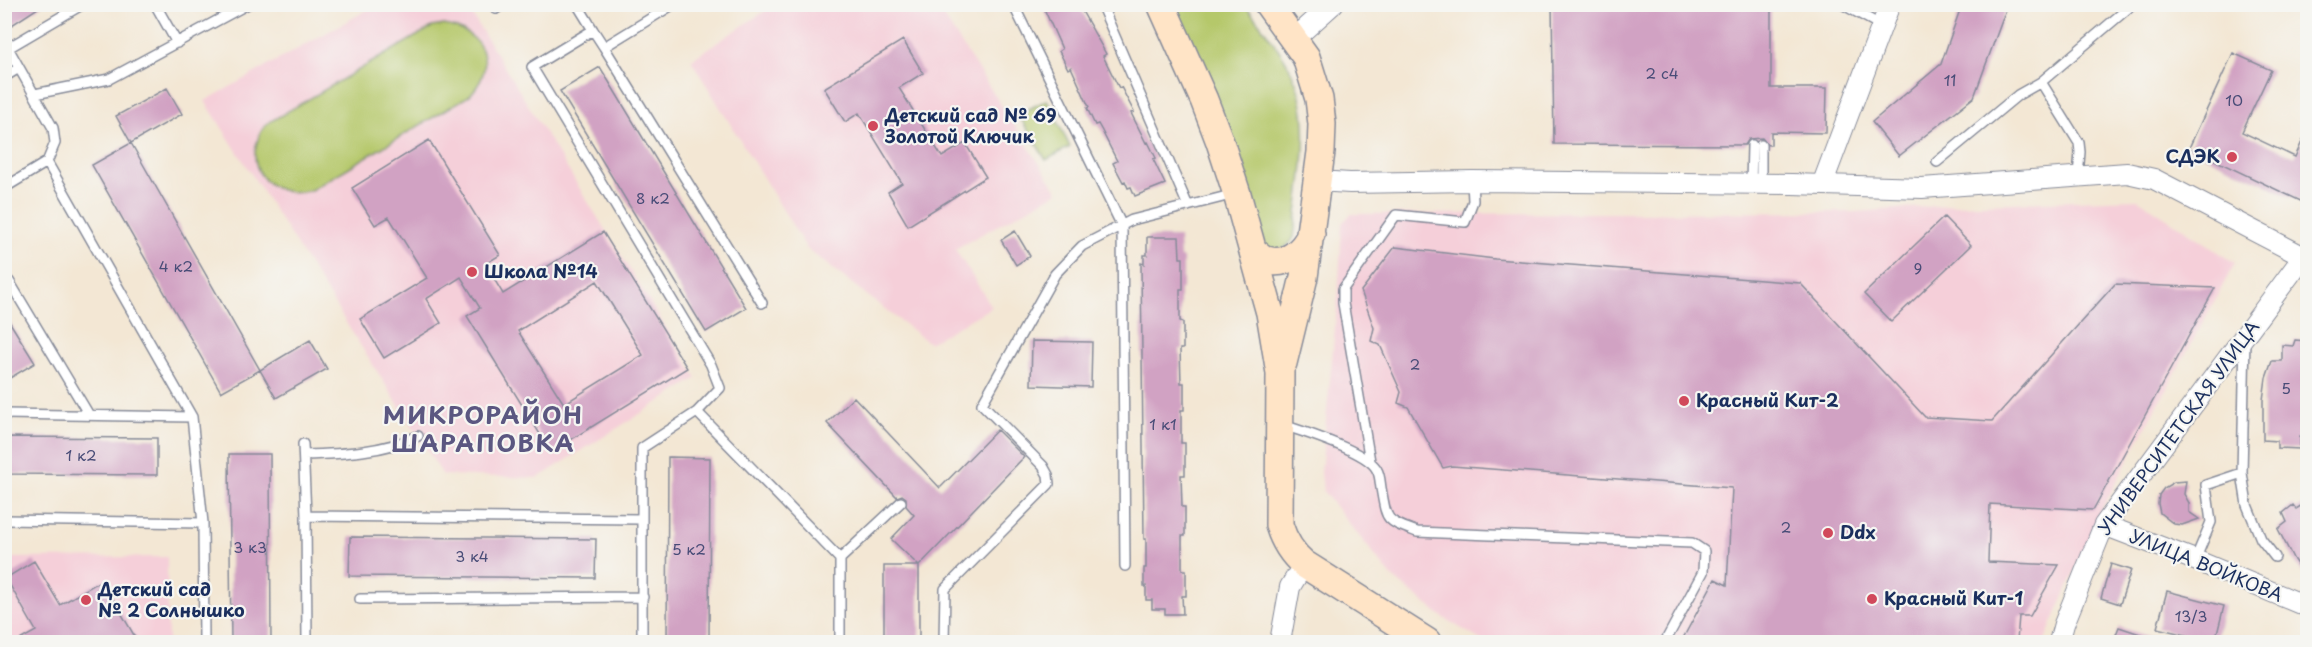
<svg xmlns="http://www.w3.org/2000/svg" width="2312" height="647" font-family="'Playpen Sans',sans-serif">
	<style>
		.built { fill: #f5cfd9 }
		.green { fill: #b5c86b; stroke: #687c64; stroke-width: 1.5 }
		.building { fill: #d1a2c3; fill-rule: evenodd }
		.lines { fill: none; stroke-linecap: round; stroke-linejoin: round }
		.service-casing { stroke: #878b99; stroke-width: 12 }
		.minor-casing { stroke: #878b99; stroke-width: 22 }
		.secondary-casing { stroke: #878b99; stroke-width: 30 }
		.service { stroke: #fff; stroke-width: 9 }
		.minor { stroke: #fff; stroke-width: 20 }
		.secondary { stroke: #ffe4c6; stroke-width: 27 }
		.poi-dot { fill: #d1495b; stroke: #f6f6f2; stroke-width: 2 }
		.labels { text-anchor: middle; stroke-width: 4.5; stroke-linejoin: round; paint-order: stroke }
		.number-label { font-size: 15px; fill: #484c77 }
		.poi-label { font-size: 18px; font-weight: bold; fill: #1b2f5e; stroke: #f6f6f2; text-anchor: start }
		.street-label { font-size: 18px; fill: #1b2f5e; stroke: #f6f6f2 }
		.district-label { font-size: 24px; font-weight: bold; letter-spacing: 1.5px; fill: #5b5781; stroke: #f6f6f2 }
	</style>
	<rect width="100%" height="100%" fill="#f6f6f2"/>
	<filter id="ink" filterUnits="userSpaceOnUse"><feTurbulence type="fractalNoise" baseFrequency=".0167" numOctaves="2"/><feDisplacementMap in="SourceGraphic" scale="12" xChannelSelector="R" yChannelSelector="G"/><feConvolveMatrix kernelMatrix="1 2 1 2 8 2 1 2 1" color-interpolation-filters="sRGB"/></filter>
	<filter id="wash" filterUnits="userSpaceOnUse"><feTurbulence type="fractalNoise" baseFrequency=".008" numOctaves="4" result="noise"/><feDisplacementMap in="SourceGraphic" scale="24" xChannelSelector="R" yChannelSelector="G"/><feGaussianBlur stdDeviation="1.35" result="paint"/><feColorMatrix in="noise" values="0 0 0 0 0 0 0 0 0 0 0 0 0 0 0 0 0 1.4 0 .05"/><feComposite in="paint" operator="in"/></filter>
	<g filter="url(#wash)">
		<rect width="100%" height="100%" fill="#f3e7d4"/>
		<path class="built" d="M 376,5 L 466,5 L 697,378 L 538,478 L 443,475 L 205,101 Z
			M 774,5 L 936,5 L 1058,192 L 955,249 L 992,307 L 929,343 L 807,249 L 691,60 Z
			M 2138,199 L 2235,263 L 2100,512 L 2044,642 L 1484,642 L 1444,618 L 1392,577 L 1323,491 L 1321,472 L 1338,297 L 1342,223 L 1351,214 L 1855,212 L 1951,205 Z
			M 167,557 L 168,642 L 5,642 L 4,558 Z"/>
		<path class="green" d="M 1171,5 L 1245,5 C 1260,24 1276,43 1288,65 C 1317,116 1300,182 1294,237 L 1291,242 L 1282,250 L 1267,250 Z
			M 444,25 C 485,31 498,67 469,96 L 311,190 C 265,201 239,162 266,124 L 432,27 Z
			M 1047,100 L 1070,147 L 1046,160 L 1018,114 Z"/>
		<g id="blocks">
			<path class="building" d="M 4,4 L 44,4 L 12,25 L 4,14 Z
				M 1042,4 L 1078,4 L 1106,54 L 1103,56 L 1119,88 L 1121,87 L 1134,112 L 1131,113 L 1146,143 L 1148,142 L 1156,158 L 1153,159 L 1165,184 L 1135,196 L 1131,187 L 1128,188 L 1125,181 L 1123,182 L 1113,163 L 1117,161 L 1102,131 L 1098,124 L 1095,125 L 1087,108 L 1089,107 L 1071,67 L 1068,69 L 1059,51 L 1062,49 Z
				M 1552,4 L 1771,4 L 1771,88 L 1827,88 L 1826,133 L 1771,132 L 1771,145 L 1768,145 L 1762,138 L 1749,139 L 1745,145 L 1554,144 Z
				M 1962,4 L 2008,4 L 1974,97 L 1899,156 L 1872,122 L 1941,64 Z
				M 903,40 L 923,73 L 899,88 L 942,157 L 965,143 L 986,177 L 908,226 L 888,192 L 902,183 L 859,113 L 845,122 L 824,88 Z
				M 2233,53 L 2271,70 L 2242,132 L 2295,157 L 2307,131 L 2307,204 L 2189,148 Z
				M 600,67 L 746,308 L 706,332 L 560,91 Z
				M 167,88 L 182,114 L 131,143 L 116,116 Z
				M 429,140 L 500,255 L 485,264 L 503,294 L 603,232 L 687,368 L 551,452 L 467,316 L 480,308 L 461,277 L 426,299 L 441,323 L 384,358 L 360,319 L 427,278 L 389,217 L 375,225 L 352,188 ZM 597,281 L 643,355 L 564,404 L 518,331 Z
				M 131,143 L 260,370 L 221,392 L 92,165 Z
				M 1944,217 L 1971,245 L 1891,322 L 1864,294 Z
				M 1015,231 L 1030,256 L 1016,265 L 1001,240 Z
				M 1147,237 L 1179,237 L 1180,258 L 1183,258 L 1183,289 L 1180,289 L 1180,321 L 1183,322 L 1183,349 L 1180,349 L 1181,383 L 1184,383 L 1184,410 L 1181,410 L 1181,443 L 1185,443 L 1185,475 L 1181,475 L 1182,507 L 1185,507 L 1185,536 L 1182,536 L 1182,570 L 1186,570 L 1186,596 L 1182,596 L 1183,614 L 1165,614 L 1165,609 L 1152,609 L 1152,600 L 1146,600 L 1146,586 L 1144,586 L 1144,568 L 1146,568 L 1146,539 L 1144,539 L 1141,263 L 1144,264 L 1144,255 L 1147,255 Z
				M 1395,247 L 1495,259 L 1800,283 L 1925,417 L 1992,421 L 2115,284 L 2215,288 L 2093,510 L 1990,504 L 1988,562 L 2059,565 L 2030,616 L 2019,616 L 2017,641 L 1681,642 L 1715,579 L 1727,585 L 1732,488 L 1452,466 L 1443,468 L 1408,407 L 1398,403 L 1401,392 L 1380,345 L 1371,341 L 1374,328 L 1361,291 Z
				M 4,313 L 35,363 L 10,378 L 4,369 Z
				M 310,340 L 327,369 L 276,398 L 260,370 Z
				M 2295,340 L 2307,341 L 2307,438 L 2300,437 L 2300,449 L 2277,448 L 2277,441 L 2263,440 L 2263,400 L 2266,378 L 2272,361 L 2282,361 L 2282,345 L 2293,346 Z
				M 1032,341 L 1092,342 L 1091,387 L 1031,385 Z
				M 854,397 L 940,488 L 997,430 L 1024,457 L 919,566 L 891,539 L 914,515 L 906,506 L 906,498 L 902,495 L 897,497 L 827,423 Z
				M 4,437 L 157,438 L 157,475 L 4,474 Z
				M 229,454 L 270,454 L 271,642 L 231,642 Z
				M 668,457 L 710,458 L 709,642 L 667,642 Z
				M 2186,481 L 2184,494 L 2189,503 L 2189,512 L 2199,519 L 2182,525 L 2174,524 L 2160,513 L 2158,504 L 2159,495 L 2164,488 L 2174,482 Z
				M 2307,502 L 2307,579 L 2294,560 L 2278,529 L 2287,522 L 2283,513 L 2293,505 L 2296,509 Z
				M 350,537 L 596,539 L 595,578 L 349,576 Z
				M 34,561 L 60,605 L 102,580 L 138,642 L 16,642 L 36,631 L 6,578 Z
				M 2111,564 L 2131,570 L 2120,604 L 2101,598 Z
				M 884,566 L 919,566 L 919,642 L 884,642 Z
				M 2167,591 L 2224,606 L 2215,642 L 2157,628 Z
				M 2119,627 L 2158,640 L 2158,642 L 2113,642 Z"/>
		</g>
	</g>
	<g filter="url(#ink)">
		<use href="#blocks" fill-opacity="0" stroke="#878b99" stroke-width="1.5"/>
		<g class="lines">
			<defs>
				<path id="service" d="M 155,4 L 177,43
					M 493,4 L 496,9 L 504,4
					M 577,4 L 593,30
					M 674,4 L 604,47 L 762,303
					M 1013,4 L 1122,226 L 1125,566
					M 1101,4 L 1188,206
					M 1842,4 L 1882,26
					M 604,47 L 593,30 L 532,67 L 711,365 L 720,388 L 697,412 L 840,559 L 901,502
					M 4,77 L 19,68
					M 2041,82 L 2079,143 L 2080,152 L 2078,176
					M 35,94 L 109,79 L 248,4
					M 1761,145 L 1761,184
					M 47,162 L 192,417 L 203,523 L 204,642
					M 1937,162 L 2018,95 L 2041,82 L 2133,4
					M 1751,184 L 1752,145
					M 4,188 L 47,162 L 55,143 L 53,128 L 8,48 L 83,4
					M 4,284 L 9,281 L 89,415
					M 2245,339 L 2242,473 L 2247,505 L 2261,539 L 2275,557
					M 4,414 L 192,417
					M 1283,425 C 1302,431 1369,452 1377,470 C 1380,475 1380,482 1381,488 C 1387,522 1385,520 1417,532 L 1692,543 L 1704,551 L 1703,572 L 1665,642
					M 303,444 L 306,516 L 307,642
					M 304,455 C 341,454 384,452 418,436
					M 1370,461 L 1343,303 L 1343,289 L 1396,215 L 1465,222 L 1473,201 L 1472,181
					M 306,516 L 642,519
					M 4,520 L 203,523
					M 840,559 L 840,642
					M 2195,560 L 2211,522 L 2206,485 L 2242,473
					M 360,599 L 643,597
					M 642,642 L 642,448 L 697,412
					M 944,642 L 945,589 L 1049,484 L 1048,475 L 1043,466 L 982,404 L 1055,274 L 1082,246 L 1132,220 L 1235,194"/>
				<path id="minor" d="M 1294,39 L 1333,4
					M 1317,181 L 1350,183 L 1472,181 L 1792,184 L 1922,188 L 2127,173 L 2154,179 L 2308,259
					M 1822,185 L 1890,4
					M 2104,525 L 2195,560 L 2308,607
					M 1280,642 L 1290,587 L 1304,564
					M 2059,642 L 2064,624 L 2104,525 L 2303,257"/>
				<path id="secondary" d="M 1161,4 L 1204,100 L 1220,142 L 1237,194 L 1270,313 L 1280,373 L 1279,525 C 1284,541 1291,553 1304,564 L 1427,642
					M 1268,4 L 1306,57 L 1319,99 L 1322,124 L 1321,152 L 1304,277 L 1283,363
					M 1254,252 C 1258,254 1263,259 1267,260 C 1286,267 1304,250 1311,234"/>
			</defs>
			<use href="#service" class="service-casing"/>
			<use href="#minor" class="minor-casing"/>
			<use href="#secondary" class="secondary-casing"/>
			<use href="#service" class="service"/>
			<use href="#minor" class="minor"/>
			<use href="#secondary" class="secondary"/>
		</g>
	</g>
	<g class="poi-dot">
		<circle cx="873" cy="126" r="6"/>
		<circle cx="2232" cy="157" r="6"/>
		<circle cx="472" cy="272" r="6"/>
		<circle cx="1684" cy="401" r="6"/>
		<circle cx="1828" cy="533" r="6"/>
		<circle cx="1872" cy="599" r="6"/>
		<circle cx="86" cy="600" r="6"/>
	</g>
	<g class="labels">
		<g class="number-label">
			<text x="1662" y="79">2 с4</text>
			<text x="1950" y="86">11</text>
			<text x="2234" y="106">10</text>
			<text x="653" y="204">8 к2</text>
			<text x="176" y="272">4 к2</text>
			<text x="1918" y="274">9</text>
			<text x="1415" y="370">2</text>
			<text x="2286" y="394">5</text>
			<text x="1163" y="430">1 к1</text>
			<text x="81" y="461">1 к2</text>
			<text x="1786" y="533">2</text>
			<text x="250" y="553">3 к3</text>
			<text x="689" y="555">5 к2</text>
			<text x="472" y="562">3 к4</text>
			<text x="2191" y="622">13/3</text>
		</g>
		<g class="poi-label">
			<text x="885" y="122">Детский сад № 69<tspan x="885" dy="21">Золотой Ключик</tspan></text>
			<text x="2220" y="163" text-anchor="end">СДЭК</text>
			<text x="484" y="278">Школа №14</text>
			<text x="1696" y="407">Красный Кит-2</text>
			<text x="1840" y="539">Ddx</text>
			<text x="98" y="596">Детский сад<tspan x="98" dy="21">№ 2 Солнышко</tspan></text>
			<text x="1884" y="605">Красный Кит-1</text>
		</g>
		<g class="street-label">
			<text transform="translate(2179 428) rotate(-54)" y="6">УНИВЕРСИТЕТСКАЯ УЛИЦА</text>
			<text transform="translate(2206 566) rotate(22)" y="6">УЛИЦА ВОЙКОВА</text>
		</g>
		<g class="district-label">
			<text x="483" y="424">МИКРОРАЙОН<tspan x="483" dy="28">ШАРАПОВКА</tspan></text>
		</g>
	</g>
	<rect width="2312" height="647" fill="none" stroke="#f6f6f2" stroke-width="24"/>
</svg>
